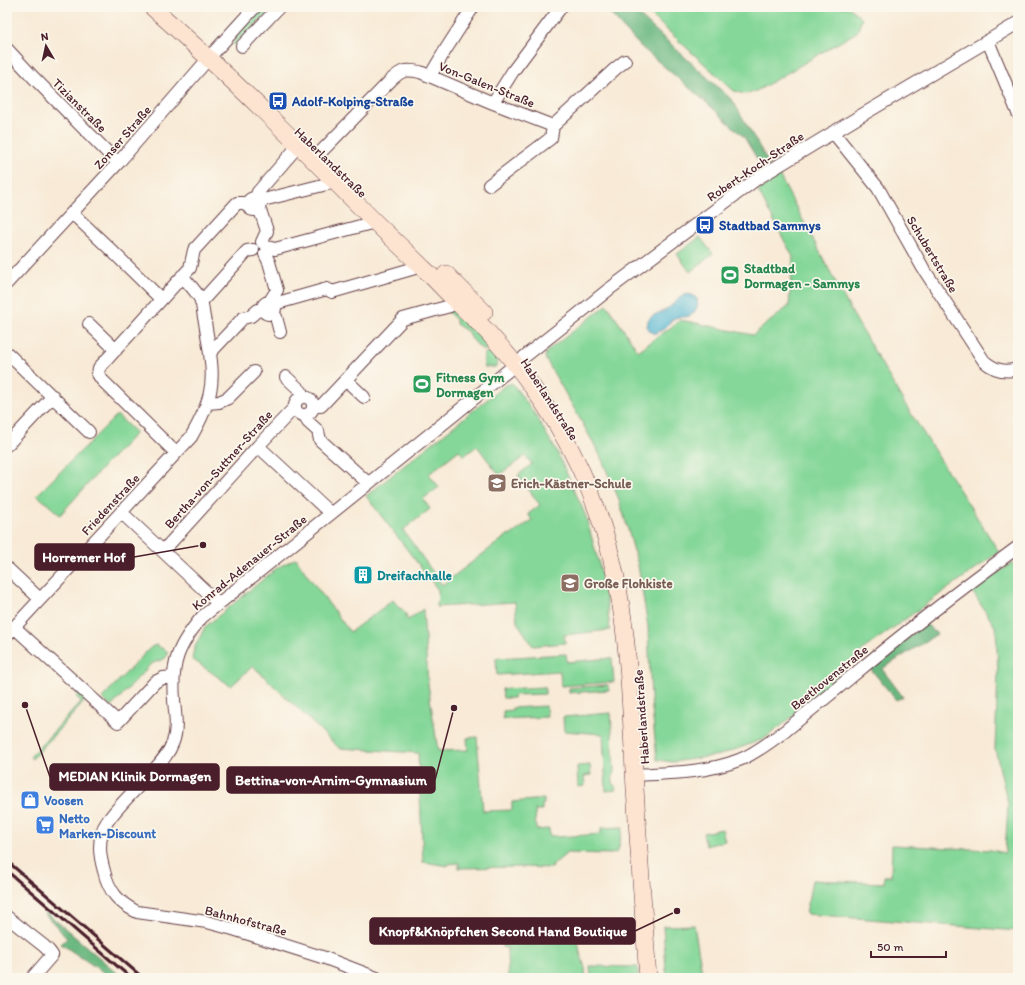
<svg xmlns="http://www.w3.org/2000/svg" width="1025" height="985" font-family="Itim,sans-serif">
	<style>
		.green { fill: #84d798; stroke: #677b62; fill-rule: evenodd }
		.forest { fill: #6bb880; stroke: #5a6c56 }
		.water { fill: #52b6d1; stroke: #4e6a7e }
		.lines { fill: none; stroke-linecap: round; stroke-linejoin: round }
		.street-casing { stroke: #643d45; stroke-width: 14 }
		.secondary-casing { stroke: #643d45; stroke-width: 18 }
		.street { stroke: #fff; stroke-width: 12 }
		.secondary { stroke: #fde4d1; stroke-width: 17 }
		.rail { stroke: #4a1f2b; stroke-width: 3 }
		.labels { text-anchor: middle; stroke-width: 3.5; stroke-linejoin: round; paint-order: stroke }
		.street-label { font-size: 13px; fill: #4a1f2b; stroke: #fbf7ec }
		.transit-label { font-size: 13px; font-weight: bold; fill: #164399; stroke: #fbf7ec; text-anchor: start }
		.leisure-label { font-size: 13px; font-weight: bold; fill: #27864d; stroke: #fbf7ec; text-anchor: start }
		.education-label { font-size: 13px; font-weight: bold; fill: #785e54; stroke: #fbf7ec; text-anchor: start }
		.culture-label { font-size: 13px; font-weight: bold; fill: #0d838f; stroke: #fbf7ec; text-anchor: start }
		.shop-label { font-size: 13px; font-weight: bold; fill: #366cbe; stroke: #fbf7ec; text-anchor: start }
		.leader { fill: none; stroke: #4a1f2b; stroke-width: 1.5 }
		.callout-dot { fill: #4a1f2b; stroke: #fbf7ec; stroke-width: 1.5 }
		.callout { fill: #4a1f2b; stroke: #4a1f2b; stroke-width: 1.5 }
		.callout-label { font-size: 14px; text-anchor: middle; font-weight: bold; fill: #fff }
	</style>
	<rect width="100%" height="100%" fill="#fbf7ec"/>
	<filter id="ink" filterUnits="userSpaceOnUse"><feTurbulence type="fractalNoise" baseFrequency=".025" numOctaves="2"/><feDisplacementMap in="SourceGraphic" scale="8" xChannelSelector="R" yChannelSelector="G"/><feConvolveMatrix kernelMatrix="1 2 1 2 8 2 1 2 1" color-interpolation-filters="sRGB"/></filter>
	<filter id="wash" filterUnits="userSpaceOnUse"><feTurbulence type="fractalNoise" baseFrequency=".012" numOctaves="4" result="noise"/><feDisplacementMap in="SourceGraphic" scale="16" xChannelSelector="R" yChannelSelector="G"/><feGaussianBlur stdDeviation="0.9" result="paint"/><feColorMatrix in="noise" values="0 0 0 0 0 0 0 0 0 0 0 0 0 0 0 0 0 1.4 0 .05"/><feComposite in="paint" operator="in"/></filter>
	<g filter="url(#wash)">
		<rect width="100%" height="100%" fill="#f8ead6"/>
		<path class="green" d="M 261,7 L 273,7 L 236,46 L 232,43 L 236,39 L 234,37 Z
			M 642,7 L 849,7 L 862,19 L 857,32 L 760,89 C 749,95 745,95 734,91 Z
			M 779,175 L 851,311 L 903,401 L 999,552 L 865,648 L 805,707 L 764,739 L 720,755 L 673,762 L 657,760 L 651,699 L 648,627 L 638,565 L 625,519 L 618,497 L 599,453 L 575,410 L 545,358 L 546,352 L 607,305 L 638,351 L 681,320 L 753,335 L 789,306 L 793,257 L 758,191 Z
			M 700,237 L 713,254 L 690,272 L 677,254 Z
			M 454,309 L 492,347 L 483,351 L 471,338 L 468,332 L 456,324 L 456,320 L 448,312 Z
			M 493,350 C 497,355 500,360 496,367 L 484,367 L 484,354 Z
			M 512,383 L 534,413 L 557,452 L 585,514 L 598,560 L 605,590 L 610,630 L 564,635 L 565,643 L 533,646 L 517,622 L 515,602 L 437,607 L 438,590 L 366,496 L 504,386 ZM 477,446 L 499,475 L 525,456 L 532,464 L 518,475 L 540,505 L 528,514 L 532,520 L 514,533 L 511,535 L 509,534 L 442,585 L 403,530 L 430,509 L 423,499 L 439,487 L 429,474 L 459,450 L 464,456 Z
			M 117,415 L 136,433 L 105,465 L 60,515 L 37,495 Z
			M 296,558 L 305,572 L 350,632 L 393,600 L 400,609 L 401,608 L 407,615 L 405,616 L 408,620 L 423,609 L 428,684 L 438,751 L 468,750 L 467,738 L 477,737 L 483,811 L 512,810 L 512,802 L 544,799 L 544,804 L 542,804 L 542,810 L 535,810 L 536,830 L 549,829 L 550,836 L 557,836 L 558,837 L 601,834 L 601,828 L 623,827 L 618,851 L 616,853 L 611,854 L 567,853 L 553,865 L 551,868 L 522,867 L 459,868 L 459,863 L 448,864 L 448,866 L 423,862 L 418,753 L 339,748 L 253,666 L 231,686 L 192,659 L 194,649 L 205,627 L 277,568 Z
			M 1012,563 L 1018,573 L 1018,931 L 806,914 L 812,880 L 884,883 L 884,876 L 891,876 L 892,845 L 991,850 L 1005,853 L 1008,804 L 995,749 L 998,672 L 996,628 L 972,591 Z
			M 156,645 L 167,651 C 169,662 158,659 150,665 L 111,707 L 102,698 L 151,647 Z
			M 566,654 L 567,662 L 612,658 L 614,682 L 561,686 L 560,671 L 497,675 L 496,658 Z
			M 608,685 L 609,690 L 569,693 L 569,688 Z
			M 545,687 L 545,694 L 514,695 L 514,698 L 503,698 L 502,689 Z
			M 79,693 L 83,697 L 84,702 L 32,759 L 30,757 L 81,702 L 76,696 Z
			M 546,706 L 547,717 L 503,719 L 503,711 L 512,710 L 512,708 Z
			M 611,713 L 614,771 C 612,780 612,781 616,789 L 616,790 L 606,791 L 603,734 L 564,731 L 563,717 Z
			M 590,765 L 591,775 L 584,776 L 585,786 L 578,787 L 577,766 Z
			M 722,829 L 725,841 L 706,846 L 703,833 Z
			M 694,925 L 703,978 L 668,978 L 666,971 L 663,926 Z
			M 570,931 L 576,931 L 580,952 L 585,968 L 586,978 L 508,978 L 507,948 L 502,947 L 502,938 L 570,936 Z
			M 590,966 L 638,967 L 638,978 L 591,978 Z"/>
		<path class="forest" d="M 604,7 L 630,7 L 733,101 L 770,165 L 762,167 L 744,137 L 707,103 L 640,46 Z
			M 925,623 L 937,634 L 882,669 L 903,697 L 896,700 L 870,668 Z
			M 46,912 L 123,978 L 112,978 L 61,944 L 67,938 L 45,914 Z"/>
		<path class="water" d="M 686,294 L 692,295 L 697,299 C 698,304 698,306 695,311 C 689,321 681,314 673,319 C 670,321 669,324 667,326 C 664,329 660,331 656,333 L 652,333 L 647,327 C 647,326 648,321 648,320 C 651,315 660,313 665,310 C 673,306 677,298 686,294 Z"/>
	</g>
	<g filter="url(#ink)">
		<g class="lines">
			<defs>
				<path id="street" d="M 988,41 L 1018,113
					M 242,46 L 279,7
					M 7,49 L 33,77 L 118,163
					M 430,76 L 446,49 L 473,7
					M 493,103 L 513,71 L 561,7
					M 553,126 L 615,69 L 625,61
					M 833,132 L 878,188 L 923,268 L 984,361 C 994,370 1004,373 1018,369
					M 313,160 L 391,80 C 402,70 405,69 420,72 L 493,103 L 553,126
					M 489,185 L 551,138 L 553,126
					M 256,198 L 258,192 L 298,146
					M248 204a6 6 0 1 1 12 0a6 6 0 1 1-12 0Z
					M 259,201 L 335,182
					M 258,209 L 261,213 L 267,231 L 262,242
					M 72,213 L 111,250 L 161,299
					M 267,247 L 275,249 L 375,222
					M 265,254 L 269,262 L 277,290 L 270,301
					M 7,283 L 118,163 L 215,51 L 255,7
					M263 308a6 6 0 1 1 12 0a6 6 0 1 1-12 0Z
					M 201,302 L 247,251 L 253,250
					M 274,304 L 327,289 L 332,292 L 422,266
					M 272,313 L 276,317 L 280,332
					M 89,324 L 116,350
					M 7,353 L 89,432
					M 210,353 L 243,318 L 251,316 L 258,310 L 262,309
					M 524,357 L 576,316 L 608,290 L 711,213 L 758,178 L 862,115 L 1018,23
					M 286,377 L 301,391 L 302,397
					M 346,380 L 364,397
					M295 406a9 9 0 1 1 18 0a9 9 0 1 1-18 0Z
					M 208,403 L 219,402 L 228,398 L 254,372
					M 313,406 L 321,406 L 403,319 L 450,306 L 456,301
					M 305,415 L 308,422 L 318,431 L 320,440 L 368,483
					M 7,445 L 53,396
					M 258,446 L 330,513
					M 176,453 L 102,380 L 98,374 L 99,368 L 190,268 L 194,250 L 237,203 L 248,203
					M 122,513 L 218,603
					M 163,551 L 258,446 L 295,407
					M 7,568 L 40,599
					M 14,627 L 118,722 L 155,682 L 163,678 L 173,677
					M 7,635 L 191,437 C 199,423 207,408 210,392 C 215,370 208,344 205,322 C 203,315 203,307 201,300 C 196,291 189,284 182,276
					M 634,775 C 669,773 706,773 739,760 C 755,754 771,741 785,731 C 807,713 829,695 851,677 C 905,632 961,589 1018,547
					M 7,917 L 44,946 L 49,951 L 52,955 L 32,978
					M 377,978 L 325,958 L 233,929 L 207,922 L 137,912 C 119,903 109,892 104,871 C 102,864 100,856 100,848 C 100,839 102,829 107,822 C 119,804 140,786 154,770 C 162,761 169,753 173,742 C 178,729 175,714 174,700 C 171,662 178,646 202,617 L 455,414 L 516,364"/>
				<path id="secondary" d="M 152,7 C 229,75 301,147 373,220 C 389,236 406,251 423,268 C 434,278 444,290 455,300 C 467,313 481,324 492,337 C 540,389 581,457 602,525 C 628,604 630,688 634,771 C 638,840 643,909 648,978
					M 446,274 L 484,312"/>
			</defs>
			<use href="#street" class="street-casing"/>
			<use href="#secondary" class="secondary-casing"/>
			<use href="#street" class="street"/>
			<use href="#secondary" class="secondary"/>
			<path class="rail" d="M 7,861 L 143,978
				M 7,871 L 131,978"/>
		</g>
	</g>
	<defs>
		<symbol id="bus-square" viewBox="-11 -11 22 22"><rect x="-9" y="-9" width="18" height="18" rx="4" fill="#1a4fb4" stroke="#fbf7ec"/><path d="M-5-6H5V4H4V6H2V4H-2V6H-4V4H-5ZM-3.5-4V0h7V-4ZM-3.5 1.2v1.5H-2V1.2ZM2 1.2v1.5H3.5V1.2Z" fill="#fff"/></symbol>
		<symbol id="stadium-square" viewBox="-11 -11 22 22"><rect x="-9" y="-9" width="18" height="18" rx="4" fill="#2e9e5b" stroke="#fbf7ec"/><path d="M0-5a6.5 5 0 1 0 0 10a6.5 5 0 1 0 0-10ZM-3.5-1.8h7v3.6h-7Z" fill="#fff"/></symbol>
		<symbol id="school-square" viewBox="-11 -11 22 22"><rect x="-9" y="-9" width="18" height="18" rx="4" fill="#8d6e63" stroke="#fbf7ec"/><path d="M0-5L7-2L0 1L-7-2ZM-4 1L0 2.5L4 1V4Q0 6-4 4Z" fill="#fff"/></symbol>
		<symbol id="building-square" viewBox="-11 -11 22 22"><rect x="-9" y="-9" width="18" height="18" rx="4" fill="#0f9aa8" stroke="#fbf7ec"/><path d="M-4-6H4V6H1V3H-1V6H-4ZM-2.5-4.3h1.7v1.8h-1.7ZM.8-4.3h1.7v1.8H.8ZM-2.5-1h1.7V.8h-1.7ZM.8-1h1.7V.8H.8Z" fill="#fff"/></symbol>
		<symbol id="shop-square" viewBox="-11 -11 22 22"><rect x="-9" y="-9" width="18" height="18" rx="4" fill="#3f7fe0" stroke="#fbf7ec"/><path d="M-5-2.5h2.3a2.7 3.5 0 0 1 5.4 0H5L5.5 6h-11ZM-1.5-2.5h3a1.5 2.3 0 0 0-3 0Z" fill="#fff"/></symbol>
		<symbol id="supermarket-square" viewBox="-11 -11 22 22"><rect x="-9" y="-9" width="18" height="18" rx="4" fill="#3f7fe0" stroke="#fbf7ec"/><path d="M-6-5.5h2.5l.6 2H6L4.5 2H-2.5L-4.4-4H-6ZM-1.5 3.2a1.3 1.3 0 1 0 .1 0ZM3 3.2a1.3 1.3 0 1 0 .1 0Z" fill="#fff"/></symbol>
	</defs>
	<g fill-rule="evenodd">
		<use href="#bus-square" x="267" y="90" width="22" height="22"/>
		<use href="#bus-square" x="694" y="214" width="22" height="22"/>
		<use href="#stadium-square" x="719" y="264" width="22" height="22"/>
		<use href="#stadium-square" x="411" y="373" width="22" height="22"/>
		<use href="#school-square" x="486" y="472" width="22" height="22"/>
		<use href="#building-square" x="352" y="564" width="22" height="22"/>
		<use href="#school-square" x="559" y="572" width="22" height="22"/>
		<use href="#shop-square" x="19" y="789" width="22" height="22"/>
		<use href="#supermarket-square" x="34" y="814" width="22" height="22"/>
	</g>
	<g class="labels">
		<g class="street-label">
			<text transform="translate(487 84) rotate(22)" y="5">Von-Galen-Straße</text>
			<text transform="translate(80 105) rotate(45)" y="5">Tizianstraße</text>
			<text transform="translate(122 137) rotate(-49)" y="5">Zonser Straße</text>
			<text transform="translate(331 162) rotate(44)" y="5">Haberlandstraße</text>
			<text transform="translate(755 166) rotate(-34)" y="5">Robert-Koch-Straße</text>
			<text transform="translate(933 254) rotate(59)" y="5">Schubertstraße</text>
			<text transform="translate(550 399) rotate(57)" y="5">Haberlandstraße</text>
			<text transform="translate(218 469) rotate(-48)" y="5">Bertha-von-Suttner-Straße</text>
			<text transform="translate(110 504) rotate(-47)" y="5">Friedenstraße</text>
			<text transform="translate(249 562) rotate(-39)" y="5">Konrad-Adenauer-Straße</text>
			<text transform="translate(829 677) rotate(-39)" y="5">Beethovenstraße</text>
			<text transform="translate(641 717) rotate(-94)" y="5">Haberlandstraße</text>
			<text transform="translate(246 920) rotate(15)" y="5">Bahnhofstraße</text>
		</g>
		<g class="transit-label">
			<text x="292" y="106">Adolf-Kolping-Straße</text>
			<text x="719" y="230">Stadtbad Sammys</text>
		</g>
		<g class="leisure-label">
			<text x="744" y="273">Stadtbad<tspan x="744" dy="15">Dormagen - Sammys</tspan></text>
			<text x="436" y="382">Fitness Gym<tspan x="436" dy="15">Dormagen</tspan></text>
		</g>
		<g class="education-label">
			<text x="511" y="488">Erich-Kästner-Schule</text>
			<text x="584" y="588">Große Flohkiste</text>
		</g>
		<g class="culture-label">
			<text x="377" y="580">Dreifachhalle</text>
		</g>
		<g class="shop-label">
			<text x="44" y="805">Voosen</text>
			<text x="59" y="823">Netto<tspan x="59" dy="15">Marken-Discount</tspan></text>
		</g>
	</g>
	<path class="leader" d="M203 545L134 557M25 705L50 777M454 708L435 780M677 911L635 931"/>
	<g class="callout-dot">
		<circle cx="203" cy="545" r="4"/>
		<circle cx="25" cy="705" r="4"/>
		<circle cx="454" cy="708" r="4"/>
		<circle cx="677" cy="911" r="4"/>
	</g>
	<g class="callout">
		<rect x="35" y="544" width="99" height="26" rx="4"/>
		<rect x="50" y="764" width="169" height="26" rx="4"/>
		<rect x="227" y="767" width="208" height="26" rx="4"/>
		<rect x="370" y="918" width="265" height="26" rx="4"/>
	</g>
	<g class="callout-label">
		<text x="84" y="562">Horremer Hof</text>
		<text x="135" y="781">MEDIAN Klinik Dormagen</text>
		<text x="331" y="785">Bettina-von-Arnim-Gymnasium</text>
		<text x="503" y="936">Knopf&amp;Knöpfchen Second Hand Boutique</text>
	</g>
	<rect width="1025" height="985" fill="none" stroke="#fbf7ec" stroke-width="24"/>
	<g transform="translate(46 46) rotate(351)" stroke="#fbf7ec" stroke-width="3" paint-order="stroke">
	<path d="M0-3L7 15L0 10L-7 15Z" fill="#4a1f2b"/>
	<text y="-6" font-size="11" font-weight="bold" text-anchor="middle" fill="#4a1f2b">N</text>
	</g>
	<path d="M871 951v6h75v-6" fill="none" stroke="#4a1f2b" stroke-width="2"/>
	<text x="877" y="951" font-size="12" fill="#4a1f2b" stroke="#fbf7ec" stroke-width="3" paint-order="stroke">50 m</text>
</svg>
